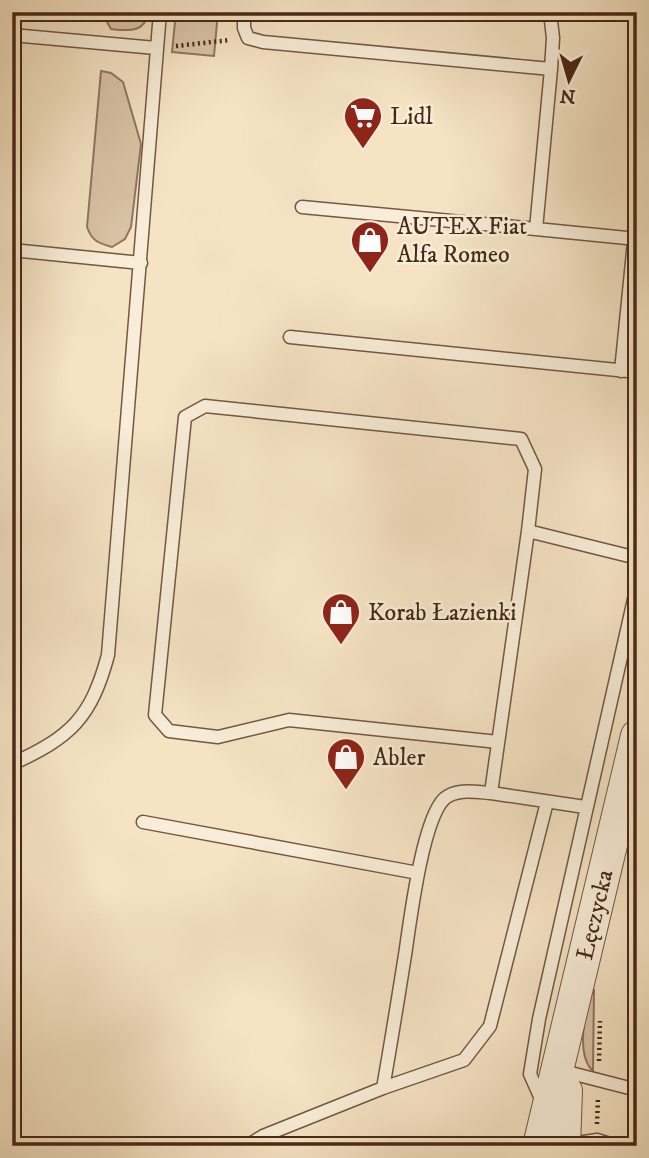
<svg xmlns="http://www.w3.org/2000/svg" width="649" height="1158" font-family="'IM FELL DW Pica',serif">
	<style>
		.green { fill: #d8c3a6; stroke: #90765e; stroke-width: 2 }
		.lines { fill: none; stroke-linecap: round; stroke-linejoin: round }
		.service-casing { stroke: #745842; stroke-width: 15 }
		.tertiary-casing { stroke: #745842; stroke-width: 34 }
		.path { stroke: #492916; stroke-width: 4.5; stroke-dasharray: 2 3.5; stroke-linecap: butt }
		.service { stroke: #f8edd9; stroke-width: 12 }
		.tertiary { stroke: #f8edd9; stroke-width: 32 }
		.labels { text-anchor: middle; stroke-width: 5; stroke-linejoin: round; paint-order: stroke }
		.poi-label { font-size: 24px; fill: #492916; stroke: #f8edd9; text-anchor: start }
		.street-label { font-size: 24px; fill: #492916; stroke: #f8edd9 }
	</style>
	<rect width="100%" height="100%" fill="#f5e3c4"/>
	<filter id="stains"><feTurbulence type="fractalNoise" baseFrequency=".00286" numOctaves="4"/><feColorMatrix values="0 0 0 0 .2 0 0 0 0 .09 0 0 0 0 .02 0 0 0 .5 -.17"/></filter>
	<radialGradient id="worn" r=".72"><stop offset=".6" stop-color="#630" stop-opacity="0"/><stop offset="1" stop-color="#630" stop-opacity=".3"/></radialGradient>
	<path class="green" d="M 107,12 L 149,12 C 144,33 130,31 111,29 L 106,20 Z
		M 176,12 L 218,12 L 214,56 L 172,52 Z
		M 101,71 L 111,73 L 123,82 L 141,144 L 131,227 L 125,239 L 112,247 C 98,243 92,241 87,227 Z
		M 590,990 L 594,990 L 593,1071 C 575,1055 586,1011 590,990 Z"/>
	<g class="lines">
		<defs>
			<path id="service" d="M 244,12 L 244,28 L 248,38 L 263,42 L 551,69 L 536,229 L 637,239
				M 550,12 L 553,38 L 551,69
				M 12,35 L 156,48
				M 302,207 L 536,229
				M 12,250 L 141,263
				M 290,337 L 637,372
				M 621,371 L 637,212
				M 498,742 L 289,720 L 218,737 L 169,731 L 155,715 L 185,417 L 205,406 L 521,439 L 535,469 L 528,531
				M 12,764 C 71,737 91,718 108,655 L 160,12
				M 491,793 L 585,807
				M 143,822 L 418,873
				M 567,1072 L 637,1090
				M 383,1088 L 464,1060 L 490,1026 L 547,802
				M 542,1101 L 530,1074 L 539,1019 L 637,586
				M 565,1145 L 597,1140 L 616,1146
				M 247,1146 L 263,1136 L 383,1088 C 391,1043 398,999 405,955 C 410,922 422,821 444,799 C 456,788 476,792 491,793 L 528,531 L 637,558"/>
			<g id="tertiary">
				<path id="s1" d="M 539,1146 L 637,736"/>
				<path d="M 564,1146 L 566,1091"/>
			</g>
		</defs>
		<use href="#service" class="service-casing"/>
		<use href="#tertiary" class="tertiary-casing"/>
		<path class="path" d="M 176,46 L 230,40
			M 599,1061 L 600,1021
			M 597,1124 L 598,1098"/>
		<use href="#service" class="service"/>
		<use href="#tertiary" class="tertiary"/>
	</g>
	<defs>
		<symbol id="supermarket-pin" viewBox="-11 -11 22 30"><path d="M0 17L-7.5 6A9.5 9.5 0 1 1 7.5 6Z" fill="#8f2418" stroke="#f8edd9"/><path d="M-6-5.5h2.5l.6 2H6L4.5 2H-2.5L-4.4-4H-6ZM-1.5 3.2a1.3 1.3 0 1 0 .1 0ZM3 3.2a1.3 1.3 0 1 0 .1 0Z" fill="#fff"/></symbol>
		<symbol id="shop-pin" viewBox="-11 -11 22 30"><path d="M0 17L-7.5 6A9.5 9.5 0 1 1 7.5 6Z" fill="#8f2418" stroke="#f8edd9"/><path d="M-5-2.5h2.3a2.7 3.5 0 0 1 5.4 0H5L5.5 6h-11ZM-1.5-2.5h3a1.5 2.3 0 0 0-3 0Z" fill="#fff"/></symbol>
	</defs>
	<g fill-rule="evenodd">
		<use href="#supermarket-pin" x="341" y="94" width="44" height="60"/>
		<use href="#shop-pin" x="348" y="218" width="44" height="60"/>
		<use href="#shop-pin" x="319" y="590" width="44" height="60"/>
		<use href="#shop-pin" x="324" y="735" width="44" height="60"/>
	</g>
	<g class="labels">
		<g class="poi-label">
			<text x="390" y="124">Lidl</text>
			<text x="397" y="234">AUTEX Fiat<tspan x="397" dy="28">Alfa Romeo</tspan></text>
			<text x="368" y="620">Korab Łazienki</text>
			<text x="373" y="765">Abler</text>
		</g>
		<g class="street-label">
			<text dy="8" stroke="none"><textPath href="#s1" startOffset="238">Łęczycka</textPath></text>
		</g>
	</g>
	<rect width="649" height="1158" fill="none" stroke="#f5e3c4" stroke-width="42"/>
	<rect x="14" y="14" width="621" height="1130" fill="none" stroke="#492916" stroke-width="3.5"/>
	<rect x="21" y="21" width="607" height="1116" fill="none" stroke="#492916" stroke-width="2"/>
	<g transform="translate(569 80) rotate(185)" stroke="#f8edd9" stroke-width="5" paint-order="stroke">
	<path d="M0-5L12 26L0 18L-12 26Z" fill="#492916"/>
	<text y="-10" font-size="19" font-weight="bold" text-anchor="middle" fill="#492916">N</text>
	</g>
	<rect width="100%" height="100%" filter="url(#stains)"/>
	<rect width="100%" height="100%" fill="url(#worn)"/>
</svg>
